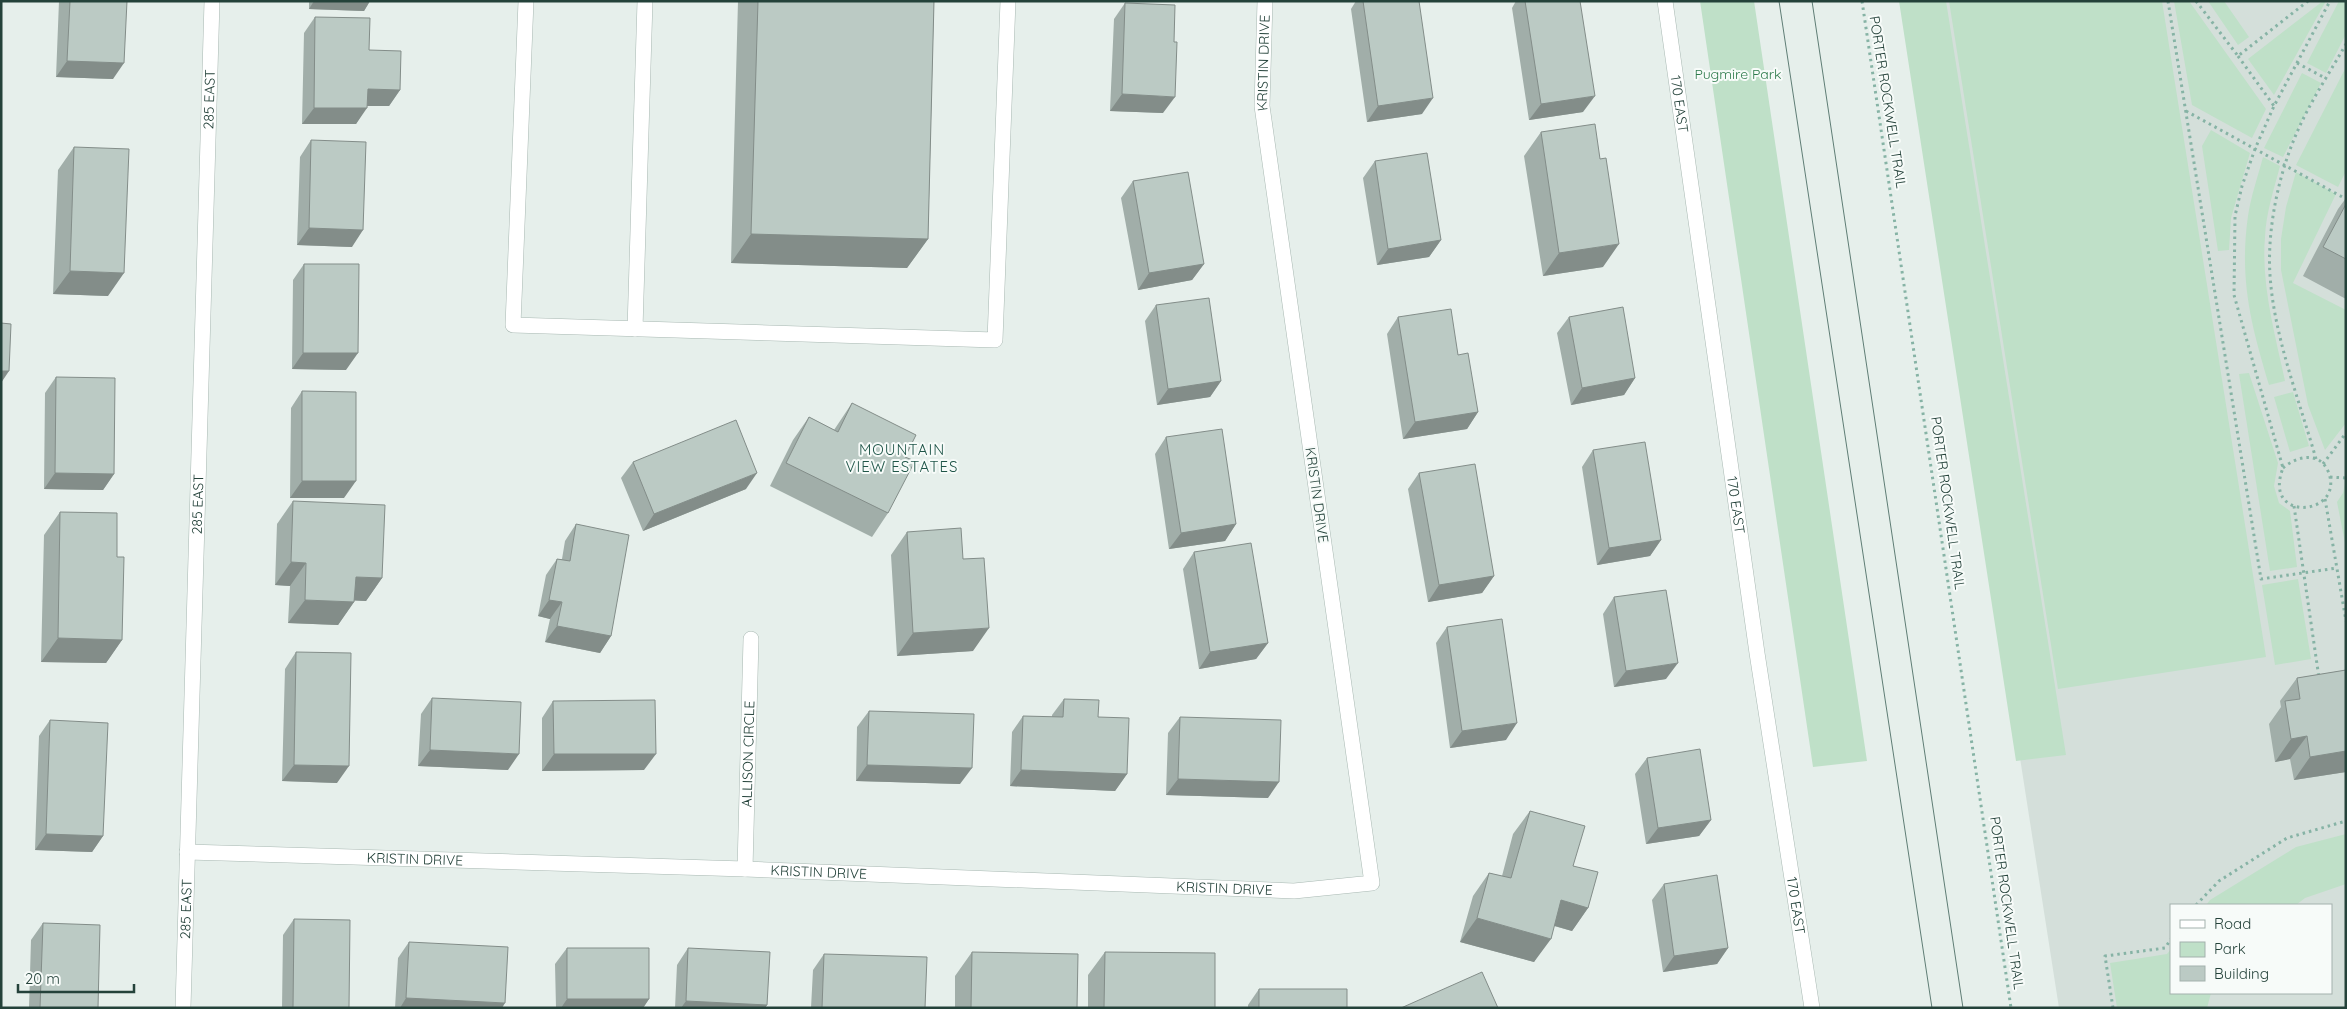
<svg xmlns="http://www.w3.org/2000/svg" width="2347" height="1009" font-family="Quicksand,sans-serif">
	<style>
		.built { fill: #d4dfda; fill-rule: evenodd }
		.green { fill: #bfe0c8 }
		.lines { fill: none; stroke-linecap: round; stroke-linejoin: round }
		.minor-casing { stroke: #a8b8b2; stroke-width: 16 }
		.path { stroke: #86b3a5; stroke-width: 3; stroke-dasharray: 2.5 4; stroke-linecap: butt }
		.minor { stroke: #fff; stroke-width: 15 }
		.tram { stroke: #5f7d75; stroke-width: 1 }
		.wall { fill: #a1aea9 }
		.shaded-wall { fill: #838d89 }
		.building { fill: #bbcac4; stroke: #838d89 }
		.labels { text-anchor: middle; stroke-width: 4; stroke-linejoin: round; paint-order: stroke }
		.street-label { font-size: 14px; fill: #24423a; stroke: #f7fbf9 }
		.park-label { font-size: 14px; fill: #2d7a4b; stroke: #f7fbf9 }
		.neighbourhood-label { font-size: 15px; letter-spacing: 1px; fill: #1f5548; stroke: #f7fbf9 }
	</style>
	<rect width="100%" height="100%" fill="#e6efeb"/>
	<path class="built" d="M 1902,1 L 2346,1 L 2346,1008 L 2059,1008 ZM 2171,905 L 2331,905 L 2331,993 L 2171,993 Z"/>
	<path class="green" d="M 1700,1 L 1754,1 L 1867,761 L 1813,767 Z
		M 1899,1 L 1946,1 L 2066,755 L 2016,761 Z
		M 1949,1 L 2162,1 L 2266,657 L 2058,689 Z
		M 2174,1 L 2189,1 L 2266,109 L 2252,138 L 2192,105 Z
		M 2208,1 L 2224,1 L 2249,37 L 2238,45 Z
		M 2323,1 L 2326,1 L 2274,95 L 2248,59 Z
		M 2339,1 L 2346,1 L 2346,34 L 2326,73 L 2307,63 Z
		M 2346,67 L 2346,171 L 2338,187 L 2296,165 Z
		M 2302,73 L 2321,83 L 2283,157 L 2264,148 Z
		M 2211,130 L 2250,153 L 2231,218 L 2229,250 L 2218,251 L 2202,146 Z
		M 2263,157 L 2280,166 C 2274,189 2266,213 2265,237 C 2261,285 2275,334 2285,381 L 2269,385 C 2251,325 2239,279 2248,216 C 2251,196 2258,176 2263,157 Z
		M 2296,172 L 2336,194 L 2293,283 L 2346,310 L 2346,423 L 2325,450 L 2308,405 L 2281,270 L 2281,239 L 2286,207 Z
		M 2249,373 L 2278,463 L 2274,486 L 2279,503 L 2290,511 L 2297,567 L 2270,571 L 2239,374 Z
		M 2293,392 L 2309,446 L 2290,452 L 2274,397 Z
		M 2345,483 L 2346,483 L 2346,548 L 2337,502 L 2343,493 Z
		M 2298,579 L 2311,659 L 2275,665 L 2262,585 Z
		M 2346,834 L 2346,884 L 2305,898 L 2296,905 L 2206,905 L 2210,900 L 2296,847 Z
		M 2171,949 L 2171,993 L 2211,993 L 2207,1008 L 2117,1008 L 2110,963 L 2167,954 Z"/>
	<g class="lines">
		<defs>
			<g id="minor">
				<path d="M 526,1 L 513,325 L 995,340 L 1008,1"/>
				<path id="s1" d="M 1665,1 L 1757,653 L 1812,1008"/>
				<path d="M 635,329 L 645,1"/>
				<path id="s2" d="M 187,852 L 745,869 L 1294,891 L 1372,883 L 1262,106 L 1265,1"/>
				<path id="s3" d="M 745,869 L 751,639"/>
				<path id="s4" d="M 183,1008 L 212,1"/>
			</g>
		</defs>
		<use href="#minor" class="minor-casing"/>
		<path class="path" d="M 1862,1 L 2011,1008
			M 2168,1 L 2261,579 L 2337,568
			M 2196,1 L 2238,56 L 2308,1
			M 2238,56 L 2274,106
			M 2297,63 L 2327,79
			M 2186,111 L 2346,199
			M 2316,459 C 2299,399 2274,337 2270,275 C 2267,231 2278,177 2295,137 C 2308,105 2329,74 2346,44
			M 2323,464 L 2346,433
			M 2283,468 C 2297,456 2319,451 2328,471 C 2347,516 2261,524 2283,468 L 2234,295 L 2235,216 L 2242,186 L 2255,149 L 2274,106 L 2330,1
			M 2330,477 L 2346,478
			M 2325,499 L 2346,621
			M 2294,506 L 2319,678
			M 2196,905 L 2219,881 L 2287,838 L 2346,821
			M 2113,1008 L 2105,956 L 2165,948 L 2171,939"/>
		<use href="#minor" class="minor"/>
		<path class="tram" d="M 1779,1 L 1932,1008
			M 1812,1 L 1963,1008"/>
	</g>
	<path class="wall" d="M 59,1 L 127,1 L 113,79 L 56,77 Z
		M 309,1 L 370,1 L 364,11 L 309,9 Z
		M 738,1 L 934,1 L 928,239 L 907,268 L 731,263 Z
		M 1356,1 L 1419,1 L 1422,114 L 1367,122 L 1351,9 Z
		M 1516,1 L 1580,1 L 1583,112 L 1529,120 L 1512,8 Z
		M 1125,3 L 1163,113 L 1110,111 L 1114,19 Z
		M 315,17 L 369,50 L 400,90 L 389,106 L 367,106 L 356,124 L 302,124 L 304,33 Z
		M 1541,132 L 1603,267 L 1543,276 L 1524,156 Z
		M 311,140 L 352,247 L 297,245 L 300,157 Z
		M 74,147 L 108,296 L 53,294 L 58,170 Z
		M 1375,161 L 1441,240 L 1429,257 L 1377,265 L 1363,178 Z
		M 1133,181 L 1204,264 L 1192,280 L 1138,290 L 1121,198 Z
		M 2346,198 L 2346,299 L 2303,276 L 2338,209 Z
		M 304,264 L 346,370 L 292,369 L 293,280 Z
		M 1156,305 L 1221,381 L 1210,397 L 1157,405 L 1145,321 Z
		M 1398,317 L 1458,355 L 1478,412 L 1467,429 L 1403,439 L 1387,334 Z
		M 1569,317 L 1635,378 L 1624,395 L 1571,405 L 1557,333 Z
		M 56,377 L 114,474 L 103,490 L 44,489 L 45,393 Z
		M 302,391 L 344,498 L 290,498 L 291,408 Z
		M 852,403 L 905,457 L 888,513 L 872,537 L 770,486 L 793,440 L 809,417 L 834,430 Z
		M 1166,437 L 1236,524 L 1225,541 L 1169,549 L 1155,454 Z
		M 1593,450 L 1661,540 L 1650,556 L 1597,565 L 1582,467 Z
		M 633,462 L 746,489 L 643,531 L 621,478 Z
		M 1419,473 L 1494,576 L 1482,593 L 1428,602 L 1408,489 Z
		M 293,501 L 382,578 L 366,601 L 354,600 L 354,602 L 338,625 L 288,623 L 290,586 L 275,585 L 277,524 Z
		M 60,512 L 117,557 L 122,640 L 106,663 L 41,662 L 44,535 Z
		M 576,524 L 611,636 L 600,653 L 545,642 L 550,619 L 538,616 L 546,575 L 557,559 L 562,559 L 565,541 Z
		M 907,532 L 963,559 L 973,651 L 897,656 L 891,555 Z
		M 1194,552 L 1268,643 L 1256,659 L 1199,669 L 1183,569 Z
		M 1614,597 L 1666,679 L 1614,687 L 1603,614 Z
		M 1447,627 L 1506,740 L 1450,748 L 1436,643 Z
		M 296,652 L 337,783 L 282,781 L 285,669 Z
		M 2346,670 L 2346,772 L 2294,780 L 2290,759 L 2275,762 L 2269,724 L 2281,707 L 2280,701 L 2297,678 Z
		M 432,698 L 508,770 L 418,766 L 421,714 Z
		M 1064,699 L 1098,717 L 1127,774 L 1115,791 L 1010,786 L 1012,732 L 1023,716 L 1052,717 L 1052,715 Z
		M 553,701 L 644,770 L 542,771 L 542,718 Z
		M 869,711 L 960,784 L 856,781 L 857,727 Z
		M 1180,717 L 1268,798 L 1166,795 L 1168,733 Z
		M 50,720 L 103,836 L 92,852 L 35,850 L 39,736 Z
		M 1647,758 L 1711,820 L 1699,836 L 1646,844 L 1635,774 Z
		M 1530,811 L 1573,866 L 1588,908 L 1572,931 L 1554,926 L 1534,962 L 1460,942 L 1473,896 L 1489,873 L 1502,876 L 1513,834 Z
		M 1664,884 L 1728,948 L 1717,964 L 1663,972 L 1652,900 Z
		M 294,919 L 349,1008 L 282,1008 L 283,935 Z
		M 43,923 L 98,1008 L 29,1008 L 31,940 Z
		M 409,942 L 502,1008 L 395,1008 L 398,958 Z
		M 567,948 L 649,999 L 643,1008 L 556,1008 L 555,964 Z
		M 688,948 L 767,1005 L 765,1008 L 675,1008 L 677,965 Z
		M 972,952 L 1077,1008 L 955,1008 L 955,976 Z
		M 1105,952 L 1215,1008 L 1088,1008 L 1088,975 Z
		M 824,954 L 925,1008 L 811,1008 L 813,970 Z
		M 1259,989 L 1347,1008 L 1248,1008 L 1248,1005 Z"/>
	<path class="shaded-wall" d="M 314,1 L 370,1 L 364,11 L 309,9 Z
		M 67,61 L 124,63 L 113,79 L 56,77 Z
		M 368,89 L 400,90 L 389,106 L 356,106 Z
		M 1122,94 L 1175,97 L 1163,113 L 1110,111 Z
		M 1595,96 L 1583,112 L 1529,120 L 1541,104 Z
		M 1433,98 L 1422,114 L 1367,122 L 1378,106 Z
		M 314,108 L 367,108 L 356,124 L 302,124 Z
		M 309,228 L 363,230 L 352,247 L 297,245 Z
		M 751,234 L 928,239 L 907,268 L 731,263 Z
		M 1441,240 L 1429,257 L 1377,265 L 1388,249 Z
		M 1619,244 L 1603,267 L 1543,276 L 1559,253 Z
		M 1204,264 L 1192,280 L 1138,290 L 1149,273 Z
		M 70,271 L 124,273 L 108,296 L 53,294 Z
		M 303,353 L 358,353 L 346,370 L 292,369 Z
		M 1,371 L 9,371 L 1,383 Z
		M 1635,378 L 1624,395 L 1571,405 L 1582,388 Z
		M 1221,381 L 1210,397 L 1157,405 L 1168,389 Z
		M 1478,412 L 1467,429 L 1403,439 L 1415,422 Z
		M 55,473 L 114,474 L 103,490 L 44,489 Z
		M 757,473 L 746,489 L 643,531 L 654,514 Z
		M 302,481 L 356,481 L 344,498 L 290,498 Z
		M 1236,524 L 1225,541 L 1169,549 L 1181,533 Z
		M 1661,540 L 1650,556 L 1597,565 L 1609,548 Z
		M 291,562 L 306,563 L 290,586 L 275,585 Z
		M 1494,576 L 1482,593 L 1428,602 L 1439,585 Z
		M 356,577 L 382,578 L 366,601 L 339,600 Z
		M 305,600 L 354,602 L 338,625 L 288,623 Z
		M 549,600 L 562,602 L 550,619 L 538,616 Z
		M 557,626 L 611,636 L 600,653 L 545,642 Z
		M 989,628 L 973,651 L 897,656 L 913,633 Z
		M 58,638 L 122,640 L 106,663 L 41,662 Z
		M 1268,643 L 1256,659 L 1199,669 L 1210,652 Z
		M 1678,663 L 1666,679 L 1614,687 L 1626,671 Z
		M 1517,723 L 1506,740 L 1450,748 L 1462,731 Z
		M 2307,736 L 2290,759 L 2275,762 L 2291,739 Z
		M 430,750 L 519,754 L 508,770 L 418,766 Z
		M 2346,751 L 2346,772 L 2294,780 L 2310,757 Z
		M 554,754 L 656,754 L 644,770 L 542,771 Z
		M 294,765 L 349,766 L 337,783 L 282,781 Z
		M 867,765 L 972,768 L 960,784 L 856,781 Z
		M 1021,770 L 1127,774 L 1115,791 L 1010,786 Z
		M 1178,779 L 1279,782 L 1268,798 L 1166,795 Z
		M 1711,820 L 1699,836 L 1646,844 L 1658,828 Z
		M 46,834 L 103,836 L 92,852 L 35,850 Z
		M 1561,900 L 1588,908 L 1572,931 L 1545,923 Z
		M 1477,918 L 1551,939 L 1534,962 L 1460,942 Z
		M 1728,948 L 1717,964 L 1663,972 L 1674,956 Z
		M 406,998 L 505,1003 L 502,1008 L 400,1008 Z
		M 567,999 L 649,999 L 643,1008 L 561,1008 Z
		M 686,1001 L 767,1005 L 765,1008 L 681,1008 Z"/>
	<path class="building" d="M 70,1 L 127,1 L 124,63 L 67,61 Z
		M 758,1 L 934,1 L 928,239 L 751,234 Z
		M 1363,1 L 1419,1 L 1433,98 L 1378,106 Z
		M 1525,1 L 1580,1 L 1595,96 L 1541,104 Z
		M 1125,3 L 1175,5 L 1174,42 L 1177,42 L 1175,97 L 1122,94 Z
		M 315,17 L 370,18 L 369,50 L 401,51 L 400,90 L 368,89 L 367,108 L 314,108 Z
		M 1595,124 L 1600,159 L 1606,158 L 1619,244 L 1559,253 L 1541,132 Z
		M 311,140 L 366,142 L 363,230 L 309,228 Z
		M 74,147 L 129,149 L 124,273 L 70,271 Z
		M 1427,153 L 1441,240 L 1388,249 L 1375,161 Z
		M 1188,172 L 1204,264 L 1149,273 L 1133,181 Z
		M 2346,204 L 2346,259 L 2323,247 Z
		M 304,264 L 359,264 L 358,353 L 303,353 Z
		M 1209,298 L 1221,381 L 1168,389 L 1156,305 Z
		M 1623,307 L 1635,378 L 1582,388 L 1569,317 Z
		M 1451,309 L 1458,355 L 1468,353 L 1478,412 L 1415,422 L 1398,317 Z
		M 1,323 L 11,324 L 9,371 L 1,371 Z
		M 56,377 L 115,378 L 114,474 L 55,473 Z
		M 302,391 L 356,392 L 356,481 L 302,481 Z
		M 852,403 L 916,435 L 905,457 L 915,461 L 888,513 L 786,463 L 809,417 L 838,432 Z
		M 736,420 L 757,473 L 654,514 L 633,462 Z
		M 1222,429 L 1236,524 L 1181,533 L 1166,437 Z
		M 1645,442 L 1661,540 L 1609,548 L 1593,450 Z
		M 1475,464 L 1494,576 L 1439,585 L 1419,473 Z
		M 293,501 L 385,505 L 382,578 L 356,577 L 354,602 L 305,600 L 306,563 L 291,562 Z
		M 60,512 L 117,513 L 117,557 L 124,557 L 122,640 L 58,638 Z
		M 576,524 L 629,535 L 611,636 L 557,626 L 562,602 L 549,600 L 557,559 L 570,561 Z
		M 961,528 L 963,559 L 984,558 L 989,628 L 913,633 L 907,532 Z
		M 1251,543 L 1268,643 L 1210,652 L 1194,552 Z
		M 1666,590 L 1678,663 L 1626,671 L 1614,597 Z
		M 1502,619 L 1517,723 L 1462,731 L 1447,627 Z
		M 296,652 L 351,653 L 349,766 L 294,765 Z
		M 2346,670 L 2346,751 L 2310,757 L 2307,736 L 2291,739 L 2285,701 L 2300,699 L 2297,678 Z
		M 432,698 L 521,702 L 519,754 L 430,750 Z
		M 1064,699 L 1099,700 L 1098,717 L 1129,718 L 1127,774 L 1021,770 L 1023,716 L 1063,717 Z
		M 655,700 L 656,754 L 554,754 L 553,701 Z
		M 869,711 L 974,714 L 972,768 L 867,765 Z
		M 1180,717 L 1281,720 L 1279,782 L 1178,779 Z
		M 50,720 L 108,723 L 103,836 L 46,834 Z
		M 1700,749 L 1711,820 L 1658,828 L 1647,758 Z
		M 1530,811 L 1585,826 L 1573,866 L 1598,872 L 1588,908 L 1561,900 L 1551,939 L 1477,918 L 1489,873 L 1511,878 Z
		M 1717,875 L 1728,948 L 1674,956 L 1664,884 Z
		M 294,919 L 350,920 L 349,1008 L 293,1008 Z
		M 43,923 L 100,925 L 98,1008 L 40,1008 Z
		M 409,942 L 508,947 L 505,1003 L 406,998 Z
		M 567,948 L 649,948 L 649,999 L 567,999 Z
		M 688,948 L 770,952 L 767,1005 L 686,1001 Z
		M 972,952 L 1078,954 L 1077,1008 L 971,1008 Z
		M 1105,952 L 1215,953 L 1215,1008 L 1104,1008 Z
		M 824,954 L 927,957 L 925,1008 L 822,1008 Z
		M 1482,972 L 1498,1008 L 1401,1008 Z
		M 1259,989 L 1347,989 L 1347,1008 L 1259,1008 Z"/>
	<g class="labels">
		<g class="street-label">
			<text dy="5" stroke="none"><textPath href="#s2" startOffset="2014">KRISTIN DRIVE</textPath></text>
			<text dy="5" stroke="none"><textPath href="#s4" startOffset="909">285 EAST</textPath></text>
			<text transform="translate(1888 102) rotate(81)" y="5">PORTER ROCKWELL TRAIL</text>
			<text dy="5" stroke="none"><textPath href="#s1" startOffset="104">170 EAST</textPath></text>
			<text transform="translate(1317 495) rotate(82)" y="5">KRISTIN DRIVE</text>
			<text transform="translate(1948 503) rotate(82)" y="5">PORTER ROCKWELL TRAIL</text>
			<text dy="5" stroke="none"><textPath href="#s4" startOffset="504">285 EAST</textPath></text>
			<text dy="5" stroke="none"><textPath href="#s1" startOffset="509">170 EAST</textPath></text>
			<text dy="5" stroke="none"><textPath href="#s3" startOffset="115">ALLISON CIRCLE</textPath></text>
			<text dy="5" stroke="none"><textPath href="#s2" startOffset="228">KRISTIN DRIVE</textPath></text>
			<text dy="5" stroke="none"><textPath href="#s2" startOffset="632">KRISTIN DRIVE</textPath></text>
			<text dy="5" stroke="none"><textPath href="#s2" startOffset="1038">KRISTIN DRIVE</textPath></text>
			<text transform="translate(2007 903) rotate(82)" y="5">PORTER ROCKWELL TRAIL</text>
			<text dy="5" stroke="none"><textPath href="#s1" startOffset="914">170 EAST</textPath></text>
			<text dy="5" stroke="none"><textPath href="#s4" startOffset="99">285 EAST</textPath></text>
		</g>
		<g class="park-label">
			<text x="1738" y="79">Pugmire Park</text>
		</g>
		<g class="neighbourhood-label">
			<text x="902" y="455">MOUNTAIN<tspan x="902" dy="17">VIEW ESTATES</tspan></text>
		</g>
	</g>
	<rect width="2347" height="1009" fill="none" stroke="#24423a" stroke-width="5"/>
	<rect x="2170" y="904" width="162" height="90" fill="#f7fbf9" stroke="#a3b1ad"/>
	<rect x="2180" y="920" width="25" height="8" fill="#ffffff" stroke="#a3b1ad"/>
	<text x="2214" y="929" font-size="15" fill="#24423a">Road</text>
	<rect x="2180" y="942" width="25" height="15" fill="#bfe0c8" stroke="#a3b1ad"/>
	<text x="2214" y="954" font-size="15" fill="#24423a">Park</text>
	<rect x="2180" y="966" width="25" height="15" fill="#bbcac4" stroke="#a3b1ad"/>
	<text x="2214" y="979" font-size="15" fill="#24423a">Building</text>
	<path d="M18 984v8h116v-8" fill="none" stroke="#24423a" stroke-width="2.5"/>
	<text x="25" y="984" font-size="15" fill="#24423a" stroke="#f7fbf9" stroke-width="4" paint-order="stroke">20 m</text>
</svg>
